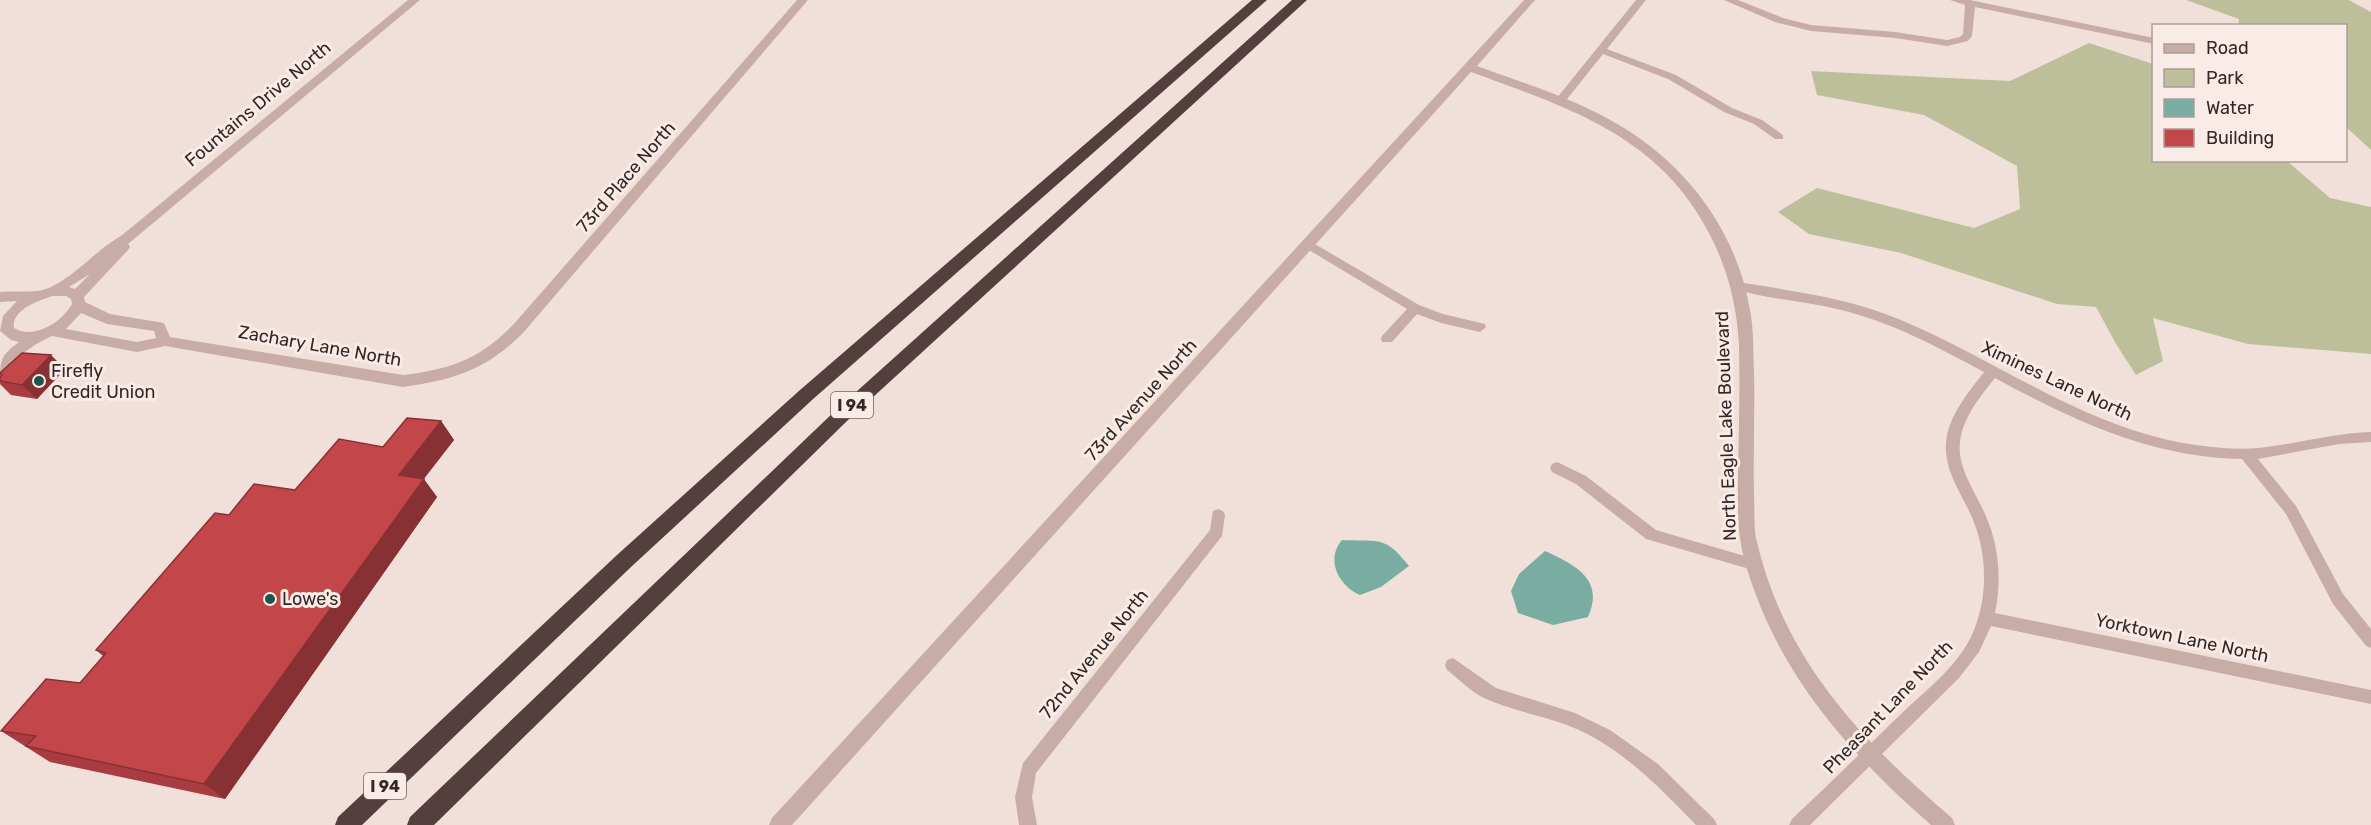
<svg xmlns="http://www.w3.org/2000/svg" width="2371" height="825" font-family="Rubik,sans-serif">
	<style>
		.green { fill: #bdbf9a }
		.water { fill: #7aada1 }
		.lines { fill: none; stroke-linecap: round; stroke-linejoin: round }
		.minor { fill: #c8ada6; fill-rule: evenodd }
		.tertiary { fill: #c8ada6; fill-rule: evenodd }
		.motorway { fill: #553f3e; fill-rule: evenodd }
		.wall { fill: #a83c40 }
		.shaded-wall { fill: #883134 }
		.building { fill: #c3464a; stroke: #883134; stroke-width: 1.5 }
		.poi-dot { fill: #1e5549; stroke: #f9ebe6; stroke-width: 2 }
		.labels { text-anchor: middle; stroke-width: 6; stroke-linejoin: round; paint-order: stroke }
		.shield { fill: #f9ebe6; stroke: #706260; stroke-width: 1.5 }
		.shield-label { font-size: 16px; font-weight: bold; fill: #352727 }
		.street-label { font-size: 18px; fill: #352727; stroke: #f9ebe6 }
		.poi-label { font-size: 18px; fill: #352727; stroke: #f9ebe6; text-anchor: start }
	</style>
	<rect width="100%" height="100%" fill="#f1e0da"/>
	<path class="green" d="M 2186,0 L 2349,0 L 2371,12 L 2371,150 L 2346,127 L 2346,26 L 2238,25 L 2239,19 Z
		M 2089,43 L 2153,64 L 2154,160 L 2287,161 L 2330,198 L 2371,207 L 2371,354 L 2248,344 L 2153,318 L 2163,361 L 2136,375 L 2116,344 L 2096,307 L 2057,304 L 1901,253 L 1809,234 L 1778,212 L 1817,188 L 1974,228 L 2020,209 L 2017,166 L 1924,115 L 1817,95 L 1811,71 L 2010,81 Z"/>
	<path class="water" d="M 1342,540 C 1378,542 1384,534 1409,566 L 1381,587 L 1360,595 C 1339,586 1325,560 1342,540 Z
		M 1545,551 C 1575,565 1605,579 1588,617 L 1553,625 L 1518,613 L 1511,591 L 1519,574 Z"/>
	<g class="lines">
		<path class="minor" d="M 1636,0 L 1646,0 L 1607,49 L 1676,75 L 1732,108 L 1762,120 L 1783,135 L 1783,139 L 1775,139 L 1754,124 L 1724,112 L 1668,79 L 1603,54 L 1564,103 L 1556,103 L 1556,99 Z
			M 1724,0 L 1738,0 L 1783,18 L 1811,25 L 1895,32 L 1947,40 L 1960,37 L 1963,34 L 1965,5 L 1950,0 L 1970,0 L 2154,38 L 2154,44 L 1975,7 L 1972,36 L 1968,41 L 1947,46 L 1895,38 L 1811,31 L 1775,22 Z
			M 1308,240 L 1419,305 L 1443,314 L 1485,324 L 1486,327 L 1480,332 L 1441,323 L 1417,314 L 1392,342 L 1382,342 L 1381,339 L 1382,336 L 1407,309 L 1304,247 L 1302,244 L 1304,241 Z
			M 1738,282 C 1793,291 1849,298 1901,320 C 1994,359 2077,422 2178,442 C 2205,447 2232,450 2259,448 C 2297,444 2333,433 2371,432 L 2371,442 L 2339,444 L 2258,459 L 2296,506 L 2343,594 L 2371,629 L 2371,648 L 2366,646 L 2333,604 L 2286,514 L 2242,459 C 2152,458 2072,420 1995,378 C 1980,397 1963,417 1960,442 C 1957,468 1975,491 1985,514 C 1999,545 2002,580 1995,613 L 2371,690 L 2371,704 L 1991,626 L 1979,652 L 1959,678 L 1810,825 L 1789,825 L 1792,819 C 1828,785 1864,750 1900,715 C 1926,690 1960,665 1974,630 C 1989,593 1987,547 1969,511 C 1959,490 1944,468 1946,443 C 1948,416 1968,393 1984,372 C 1937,347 1890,321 1837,309 C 1803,301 1767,299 1734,289 L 1732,286 Z
			M 1557,462 L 1586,476 L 1656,530 L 1758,560 L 1760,564 L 1758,568 L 1753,570 L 1646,539 L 1576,484 L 1552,472 L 1550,468 L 1552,464 Z
			M 1218,509 L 1223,511 L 1225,515 L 1222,536 L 1036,773 L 1032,797 L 1037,825 L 1019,825 L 1015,797 L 1023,763 L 1210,530 L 1213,511 Z
			M 1453,658 L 1496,688 L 1575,713 L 1610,730 L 1658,764 L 1714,819 L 1717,825 L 1696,825 C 1661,789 1626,752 1579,730 C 1549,716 1514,712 1484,698 C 1470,691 1459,679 1447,670 L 1445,665 L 1447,660 Z"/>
		<path class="tertiary" d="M 408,0 L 420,0 L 128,244 L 130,247 L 128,250 L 84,297 L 85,302 L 110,314 L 164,323 L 170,337 L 403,375 C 451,369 478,360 513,325 L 797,0 L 808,0 L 523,333 C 486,370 454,380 403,387 L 165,346 L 137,352 L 52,336 C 40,341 29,348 19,357 C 12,364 10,375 0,378 C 0,358 3,354 19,342 L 11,340 L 0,331 L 3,316 L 17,301 L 0,302 L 0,292 C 12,291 26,292 38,291 C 66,287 96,249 121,236 ZM 90,274 L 75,289 L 69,287 ZM 53,296 L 66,296 L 71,299 L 72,304 C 62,322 34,340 14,328 C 11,310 39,300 53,296 ZM 81,313 L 107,324 L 154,331 L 156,338 L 137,342 L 66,329 Z
			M 1524,0 L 1535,0 L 1477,66 C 1526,84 1579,100 1624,128 C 1689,168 1737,233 1750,310 C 1754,330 1753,352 1754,372 C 1755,413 1753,453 1754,494 C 1755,509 1753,527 1757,542 C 1785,661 1862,741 1952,818 L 1955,825 L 1931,825 C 1859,762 1795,693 1759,603 C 1751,582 1743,560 1740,538 C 1737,516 1738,493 1738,471 C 1739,429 1740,387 1739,346 C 1737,306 1728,270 1710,235 C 1660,136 1569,108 1471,72 L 792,825 L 769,825 L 772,818 Z"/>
		<path class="motorway" d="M 1252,0 L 1267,0 L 812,400 L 631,567 L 362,825 L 335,825 L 338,817 L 617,555 L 800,390 Z
			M 1292,0 L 1307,0 L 848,420 L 434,825 L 407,825 L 410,817 L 836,410 Z"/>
	</g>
	<path class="wall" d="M 65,369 L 37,399 L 11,395 L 0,384 L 1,376 L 0,373 Z
		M 441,421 L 454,440 L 423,479 L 437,497 L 225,799 L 50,762 L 1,731 L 80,683 L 103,656 L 96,650 L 229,515 L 295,490 L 383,447 Z"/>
	<path class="shaded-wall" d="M 51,355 L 65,369 L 37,399 L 22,385 Z
		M 441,421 L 454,440 L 413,493 L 399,475 Z
		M 424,479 L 437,497 L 225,799 L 204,784 Z"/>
	<path class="building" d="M 22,353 L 51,355 L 22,385 L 0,381 L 0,377 L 2,375 L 0,374 L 0,373 Z
		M 407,418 L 441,421 L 399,475 L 424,479 L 204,784 L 26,746 L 36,736 L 1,731 L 46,679 L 80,683 L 106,653 L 96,650 L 215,513 L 229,515 L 254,484 L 295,490 L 339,439 L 383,447 Z"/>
	<g class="poi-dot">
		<circle cx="39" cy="381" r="6"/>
		<circle cx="270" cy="599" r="6"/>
	</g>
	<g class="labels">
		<g class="shield">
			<rect x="831" y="392" width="42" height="26" rx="4.5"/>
			<rect x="364" y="773" width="42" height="26" rx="4.5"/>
		</g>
		<g class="shield-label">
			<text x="852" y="411">I 94</text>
			<text x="385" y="792">I 94</text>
		</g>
		<g class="street-label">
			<text transform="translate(258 104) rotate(-40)" y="6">Fountains Drive North</text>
			<text transform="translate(626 177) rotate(-49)" y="6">73rd Place North</text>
			<text transform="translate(320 346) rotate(10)" y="6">Zachary Lane North</text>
			<text transform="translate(2057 381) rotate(25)" y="6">Ximines Lane North</text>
			<text transform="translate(1141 400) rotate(-48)" y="6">73rd Avenue North</text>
			<text transform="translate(1726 426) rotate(-92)" y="6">North Eagle Lake Boulevard</text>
			<text transform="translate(2182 638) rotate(12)" y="6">Yorktown Lane North</text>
			<text transform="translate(1094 654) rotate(-51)" y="6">72nd Avenue North</text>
			<text transform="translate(1888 707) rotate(-46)" y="6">Pheasant Lane North</text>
		</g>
		<g class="poi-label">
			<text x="51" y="377">Firefly<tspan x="51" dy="21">Credit Union</tspan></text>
			<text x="282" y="605">Lowe's</text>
		</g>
	</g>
	<rect x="2152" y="24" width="195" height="138" fill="#f9ebe6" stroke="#ab9d9a" stroke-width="1.5"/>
	<rect x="2164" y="44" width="30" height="9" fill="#c8ada6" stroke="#ab9d9a" stroke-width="1.5"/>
	<text x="2206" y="54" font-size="18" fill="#352727">Road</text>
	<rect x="2164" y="69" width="30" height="18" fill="#bdbf9a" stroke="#ab9d9a" stroke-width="1.5"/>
	<text x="2206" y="84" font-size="18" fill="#352727">Park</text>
	<rect x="2164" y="99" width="30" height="18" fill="#7aada1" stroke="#ab9d9a" stroke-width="1.5"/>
	<text x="2206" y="114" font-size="18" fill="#352727">Water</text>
	<rect x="2164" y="129" width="30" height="18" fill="#c3464a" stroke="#ab9d9a" stroke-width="1.5"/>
	<text x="2206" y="144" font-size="18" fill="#352727">Building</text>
</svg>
